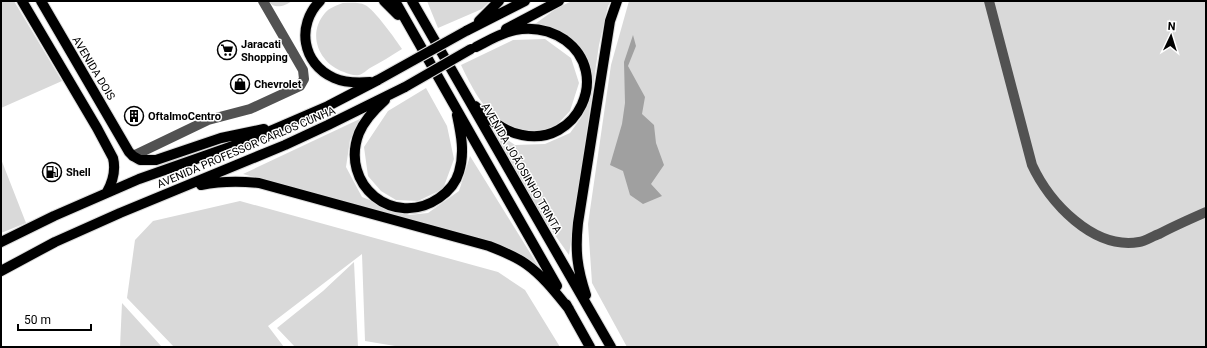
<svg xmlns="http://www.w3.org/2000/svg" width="1207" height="348" font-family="Roboto,sans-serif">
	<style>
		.green { fill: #d9d9d9 }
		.water { fill: #a0a0a0 }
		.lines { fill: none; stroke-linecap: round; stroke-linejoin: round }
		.major-casing { stroke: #dbdbdb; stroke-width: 12 }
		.minor { stroke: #525252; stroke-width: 10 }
		.major { stroke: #000; stroke-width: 10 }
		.major-bridge-casing { stroke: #dbdbdb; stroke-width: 12; stroke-linecap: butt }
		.major-bridge { stroke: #000; stroke-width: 10 }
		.labels { text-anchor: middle; stroke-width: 3; stroke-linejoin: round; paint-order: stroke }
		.poi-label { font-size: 11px; font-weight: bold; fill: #000; stroke: #fff; text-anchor: start }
		.street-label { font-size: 11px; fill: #000; stroke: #fff }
	</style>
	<rect width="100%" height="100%" fill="#fff"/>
	<path class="green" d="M 1,1 L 14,1 L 62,81 L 1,108 Z
		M 269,1 L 292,1 C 285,6 274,10 269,1 Z
		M 427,1 L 490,1 L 482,9 L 438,28 Z
		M 572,1 L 611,1 L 608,6 L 599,45 L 569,255 L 545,221 L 493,130 L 515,145 L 545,144 L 570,133 L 583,115 L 590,95 L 589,63 L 570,38 L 551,28 L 535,24 L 557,8 Z
		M 629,1 L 1206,1 L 1206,347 L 627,347 L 592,283 L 588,224 L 611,65 Z
		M 343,3 C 350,3 359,2 365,5 C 374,9 396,40 402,49 C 391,56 381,62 370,68 C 367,70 363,74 359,75 C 355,76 348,74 344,72 C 320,64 306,35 325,13 C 329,8 337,5 343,3 Z
		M 545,39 L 571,58 L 579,83 L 570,111 L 553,129 C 545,130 530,133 522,131 C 489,122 475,94 461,65 L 513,40 Z
		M 426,88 L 447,126 L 454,159 L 443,189 L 418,201 L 396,200 L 381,191 L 368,176 L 364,147 L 388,111 Z
		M 364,117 L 350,140 L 346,167 L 362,197 L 409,215 L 428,213 L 459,191 L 470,156 L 542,272 L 525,257 L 488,242 L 243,174 Z
		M 1,159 L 26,223 L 1,233 Z
		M 240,201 L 498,272 L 525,290 L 560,347 L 401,347 L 365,341 L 362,254 L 268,326 L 284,347 L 174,347 L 127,298 L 135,240 L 153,221 Z
		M 354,262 L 358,347 L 295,347 L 277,328 L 323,291 Z
		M 122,303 L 162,347 L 120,347 Z"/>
	<path class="water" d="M 633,35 L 636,46 L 628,66 L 645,97 L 642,114 L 654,125 L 656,143 L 664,165 L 651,184 L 662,196 L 643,204 L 630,195 L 623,171 L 610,165 L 622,124 L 625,103 L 624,62 Z"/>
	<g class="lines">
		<defs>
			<path id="major" d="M 22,1 L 97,128 L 113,158 C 116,170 113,181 107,192
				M 41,1 L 129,152 L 133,156 L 140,160 L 156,160 L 221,138 L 264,129
				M 320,1 C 296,25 302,64 334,78 C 345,83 358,83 370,82
				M 384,1 L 398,15
				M 395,1 L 557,286
				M 412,1 L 611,347
				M 479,21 L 499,1
				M 506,29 L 559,1
				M 466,31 L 525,1
				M 385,100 C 375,109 364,121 359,133 C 339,185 394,229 439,198 C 449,191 456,183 459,172 C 465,153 461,134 457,115
				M 475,106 C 488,118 504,132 522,135 C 577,147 612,74 565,40 C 550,30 532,27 515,30 C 501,33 488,41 476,47
				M 201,185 C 221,181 239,181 259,183 L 489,246 C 502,251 515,256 526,264 C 543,276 556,293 569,309
				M 1,242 L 54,216 L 139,179 L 247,141 L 284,125 L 328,106 L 378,80
				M 1,271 L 55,242 L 120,213 L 285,145 L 328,125 L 405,87
				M 586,295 C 577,268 575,251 578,223 L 610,21 L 617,1
				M 566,304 L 590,347"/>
		</defs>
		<use href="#major" class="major-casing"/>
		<path class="minor" d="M 989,1 L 1032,165 C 1049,202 1093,250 1139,242 C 1145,241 1153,236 1159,234 C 1174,226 1190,219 1206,212
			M 133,156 L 208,120 L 250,109 L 300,86 L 304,79 L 303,70 L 263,1"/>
		<use href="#major" class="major"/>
		<defs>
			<path id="major-bridge" d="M 378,80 L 466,31
				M 405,87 L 471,49"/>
		</defs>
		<use href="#major-bridge" class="major-bridge-casing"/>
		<use href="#major-bridge" class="major-bridge"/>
	</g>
	<defs>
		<symbol id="supermarket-ring" viewBox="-11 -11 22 22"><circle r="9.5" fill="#fff" stroke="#000" stroke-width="1.5"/><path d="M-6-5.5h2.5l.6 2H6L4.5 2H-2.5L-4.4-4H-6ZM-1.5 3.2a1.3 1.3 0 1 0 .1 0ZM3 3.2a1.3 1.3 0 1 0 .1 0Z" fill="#000"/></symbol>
		<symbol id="shop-ring" viewBox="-11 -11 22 22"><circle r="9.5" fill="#fff" stroke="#000" stroke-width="1.5"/><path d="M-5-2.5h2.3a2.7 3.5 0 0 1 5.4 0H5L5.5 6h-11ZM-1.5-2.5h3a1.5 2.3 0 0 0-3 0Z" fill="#000"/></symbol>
		<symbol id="building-ring" viewBox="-11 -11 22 22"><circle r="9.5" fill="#fff" stroke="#000" stroke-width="1.5"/><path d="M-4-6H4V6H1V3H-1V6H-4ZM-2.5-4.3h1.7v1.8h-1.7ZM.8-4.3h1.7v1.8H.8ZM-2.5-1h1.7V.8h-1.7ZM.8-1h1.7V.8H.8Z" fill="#000"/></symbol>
		<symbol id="fuel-ring" viewBox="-11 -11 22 22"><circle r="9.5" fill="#fff" stroke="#000" stroke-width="1.5"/><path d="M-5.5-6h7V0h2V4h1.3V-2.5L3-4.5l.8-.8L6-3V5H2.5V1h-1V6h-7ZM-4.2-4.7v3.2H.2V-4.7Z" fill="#000"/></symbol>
	</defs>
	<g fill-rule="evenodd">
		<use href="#supermarket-ring" x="216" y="39" width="22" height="22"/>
		<use href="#shop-ring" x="229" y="73" width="22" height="22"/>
		<use href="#building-ring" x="123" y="105" width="22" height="22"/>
		<use href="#fuel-ring" x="41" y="161" width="22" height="22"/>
	</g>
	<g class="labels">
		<g class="poi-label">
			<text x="241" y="48">Jaracati<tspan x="241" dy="13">Shopping</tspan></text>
			<text x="254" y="88">Chevrolet</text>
			<text x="148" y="120">OftalmoCentro</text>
			<text x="66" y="176">Shell</text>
		</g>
		<g class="street-label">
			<text transform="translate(94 68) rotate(59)" y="4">AVENIDA DOIS</text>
			<text transform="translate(246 147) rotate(-23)" y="4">AVENIDA PROFESSOR CARLOS CUNHA</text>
			<text transform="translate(522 168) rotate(60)" y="4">AVENIDA JOÃOSINHO TRINTA</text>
		</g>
	</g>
	<rect width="1207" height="348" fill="none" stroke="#000000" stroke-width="4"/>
	<g transform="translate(1171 36) rotate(4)" stroke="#ffffff" stroke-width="3" paint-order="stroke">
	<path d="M0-3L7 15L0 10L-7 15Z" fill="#000000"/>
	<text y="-6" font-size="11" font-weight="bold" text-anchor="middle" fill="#000000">N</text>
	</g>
	<path d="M18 324v6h73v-6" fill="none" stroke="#000000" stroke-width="2"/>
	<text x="24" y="324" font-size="12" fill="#000000" stroke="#ffffff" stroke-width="3" paint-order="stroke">50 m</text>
</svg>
